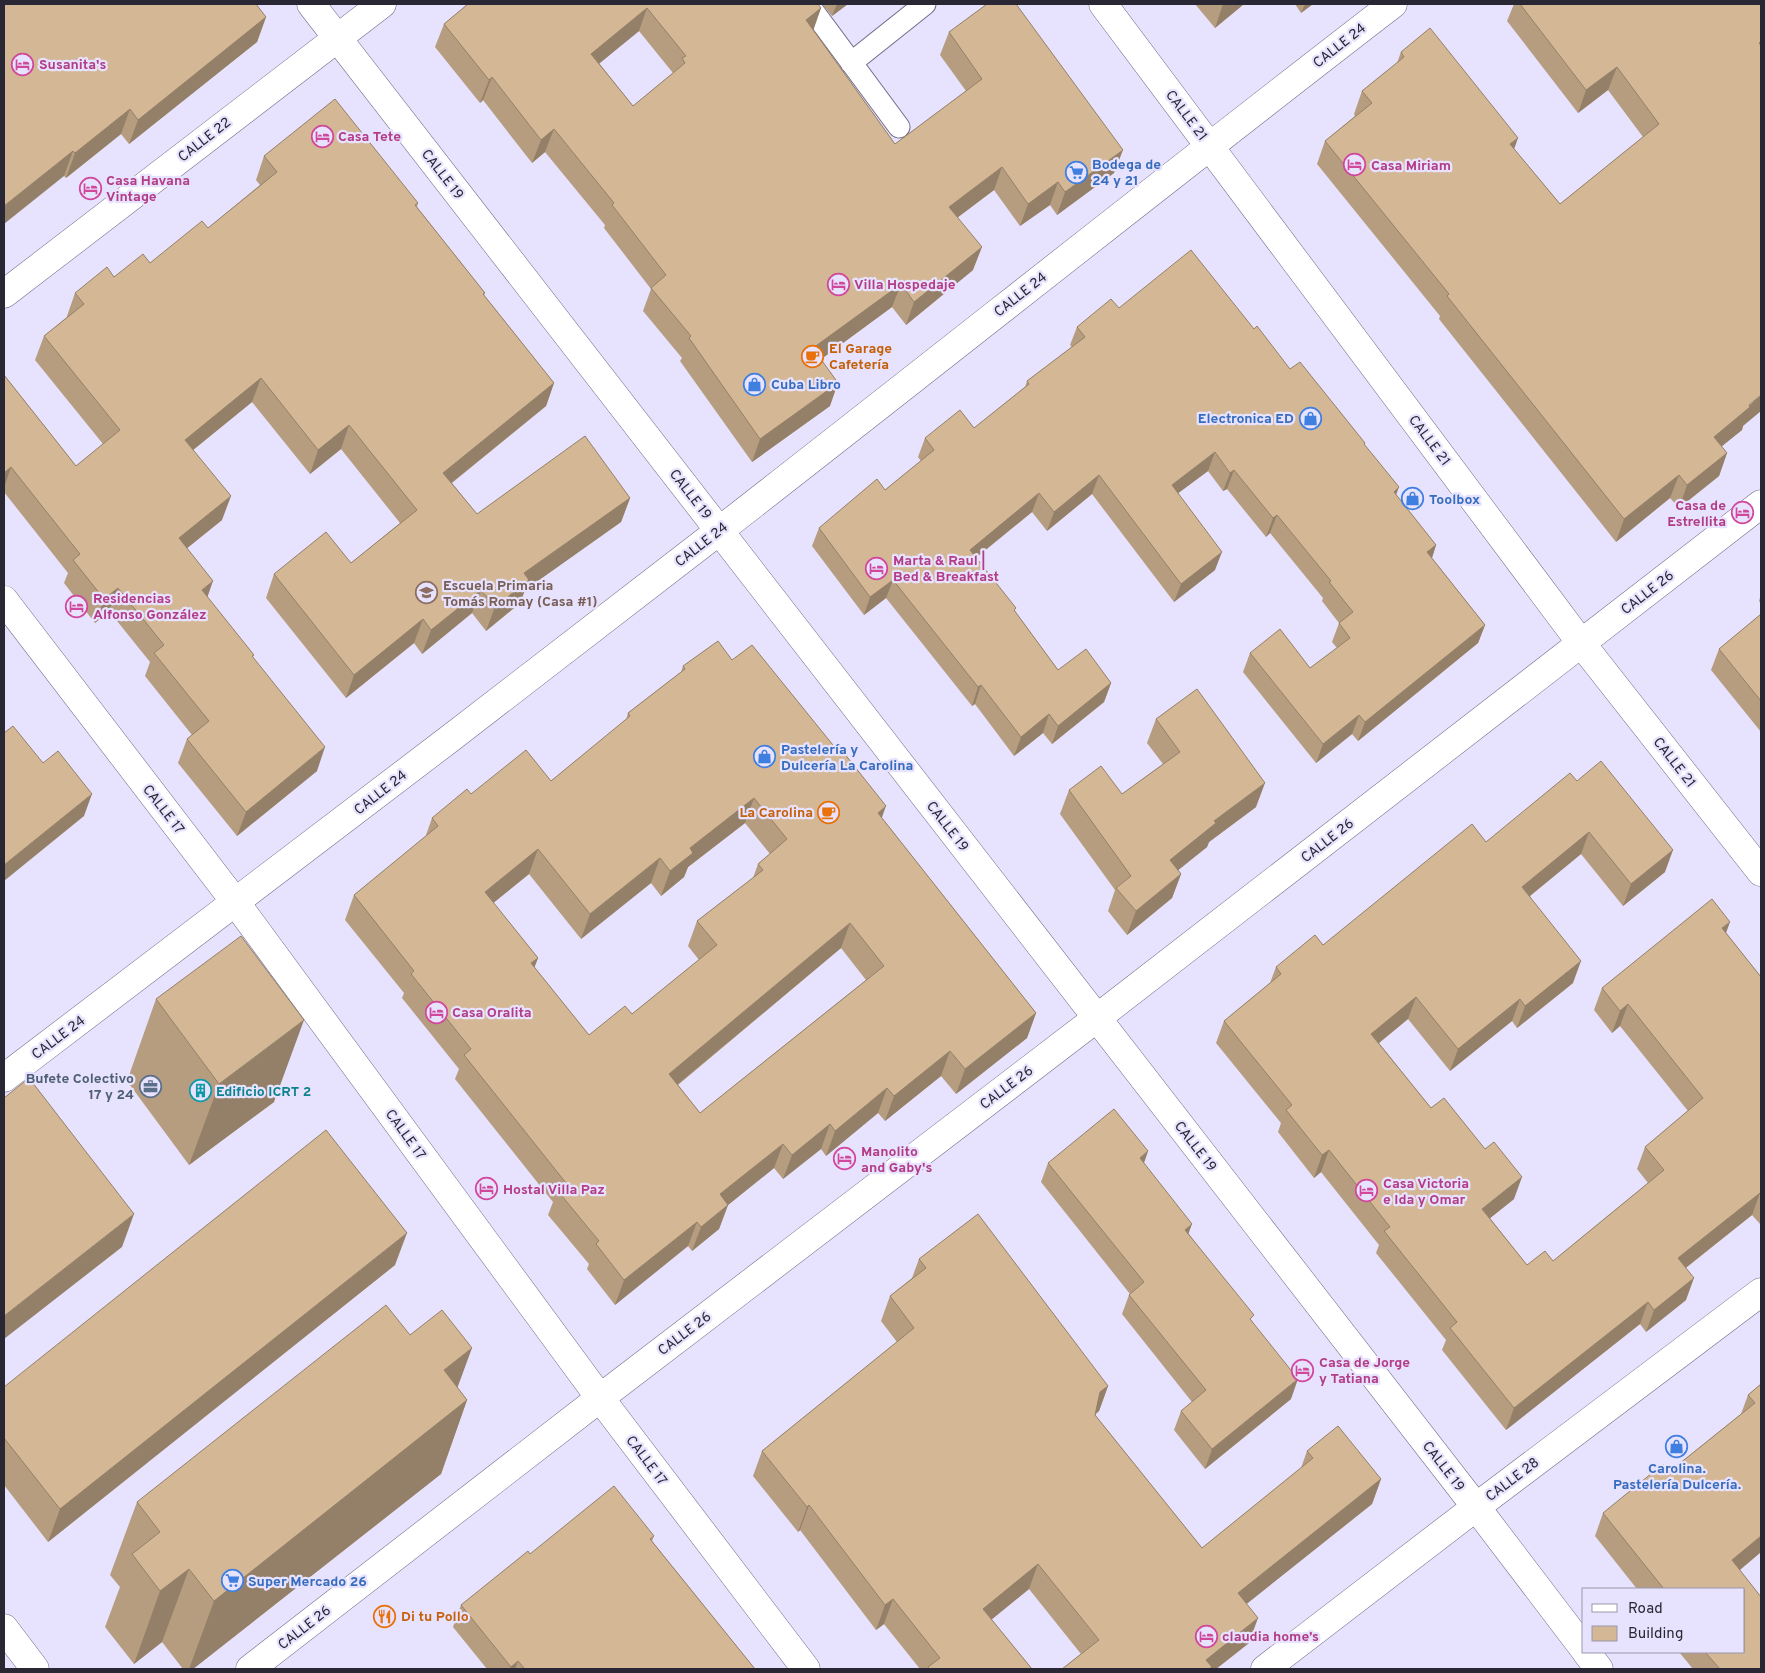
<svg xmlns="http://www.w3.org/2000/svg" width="1765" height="1673" font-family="Overpass,sans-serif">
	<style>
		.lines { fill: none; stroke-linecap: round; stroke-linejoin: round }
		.lane-casing { stroke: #726d8a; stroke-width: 23 }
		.street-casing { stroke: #726d8a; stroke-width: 29 }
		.secondary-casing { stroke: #726d8a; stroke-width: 29 }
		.lane { stroke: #fff; stroke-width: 21 }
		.street { stroke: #fff; stroke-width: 28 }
		.secondary { stroke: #fff; stroke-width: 28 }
		.wall { fill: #b69d80; fill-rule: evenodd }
		.shaded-wall { fill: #948068 }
		.building { fill: #d4b795; stroke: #948068; fill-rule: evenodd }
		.labels { text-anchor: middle; stroke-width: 4.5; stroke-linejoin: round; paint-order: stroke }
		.street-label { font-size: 14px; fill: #292733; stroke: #e7e2fd }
		.hotel-label { font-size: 14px; font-weight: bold; fill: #b23c85; stroke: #e7e2fd; text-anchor: start }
		.shop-label { font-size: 14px; font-weight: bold; fill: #366cbe; stroke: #e7e2fd; text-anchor: start }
		.food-label { font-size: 14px; font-weight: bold; fill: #c56008; stroke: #e7e2fd; text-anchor: start }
		.education-label { font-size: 14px; font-weight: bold; fill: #785e54; stroke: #e7e2fd; text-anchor: start }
		.service-label { font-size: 14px; font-weight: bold; fill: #4e5e75; stroke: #e7e2fd; text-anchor: end }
		.culture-label { font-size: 14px; font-weight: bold; fill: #0d838f; stroke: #e7e2fd; text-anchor: start }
	</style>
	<rect width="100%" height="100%" fill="#e7e2fd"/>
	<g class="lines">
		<defs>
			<path id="lane" d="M 808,4 L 899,127
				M 851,63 L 925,4"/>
			<path id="street" d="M 311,4 L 1476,1507 L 1584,1649
				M 1103,4 L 1581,643 L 1761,872
				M 4,294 L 382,4
				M 600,1398 L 806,1669
				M 4,1628 L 35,1669
				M 1586,1652 L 1599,1669
				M 1265,1669 L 1476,1507 L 1761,1292"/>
			<path id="secondary" d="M 4,600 L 236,903 L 600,1398
				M 4,1078 C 243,897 482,715 719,531 C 944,356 1167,178 1393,4
				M 250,1669 L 600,1398 L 1097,1018 L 1761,504"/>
		</defs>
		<use href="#lane" class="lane-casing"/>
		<use href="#street" class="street-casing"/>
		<use href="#secondary" class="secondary-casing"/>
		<use href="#lane" class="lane"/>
		<use href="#street" class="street"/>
		<use href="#secondary" class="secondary"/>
	</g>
	<path class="wall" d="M 4,4 L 266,17 L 257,42 L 129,144 L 121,134 L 66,178 L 64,176 Z
		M 468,4 L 821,8 L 813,30 L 895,144 L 966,91 L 940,55 L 949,32 L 1114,173 L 1057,215 L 1050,205 L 1020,226 L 994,190 L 958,217 L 973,270 L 906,325 L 892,307 L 821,359 L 830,406 L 752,462 L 680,361 L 682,358 L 643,311 L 651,289 L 604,228 L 605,225 L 545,152 L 532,163 L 483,100 L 480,103 L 435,47 L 444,24 ZM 639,31 L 673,73 L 633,106 L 599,63 Z
		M 822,4 L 848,4 L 832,16 Z
		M 1195,4 L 1244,4 L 1215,28 Z
		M 1295,4 L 1313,4 L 1301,13 Z
		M 1514,4 L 1761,4 L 1743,426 L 1742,430 L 1721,446 L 1727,453 L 1719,476 L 1679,508 L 1670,498 L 1616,542 L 1439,319 L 1440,316 L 1317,164 L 1325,141 L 1355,116 L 1354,114 L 1362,91 L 1397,63 L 1401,52 L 1514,149 L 1560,204 L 1643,137 L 1608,90 L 1578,113 L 1507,21 Z
		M 264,156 L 418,203 L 417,207 L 485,293 L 484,295 L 554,383 L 546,406 L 452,483 L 477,514 L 630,498 L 621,522 L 525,590 L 520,603 L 486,631 L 472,613 L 422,654 L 414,643 L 346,698 L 266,598 L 274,574 L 351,563 L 400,523 L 341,449 L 310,474 L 252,402 L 193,450 L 222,520 L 187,548 L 207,597 L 253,657 L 317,771 L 237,836 L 178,763 L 187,739 L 192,735 L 145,676 L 150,662 L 109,611 L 95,623 L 64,583 L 68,573 L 4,492 L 4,375 L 76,466 L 103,444 L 35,360 L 44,336 L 67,317 L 67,316 L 75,293 L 150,263 L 208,228 L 260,185 L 256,180 Z
		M 1119,308 L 1254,329 L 1290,369 L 1365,443 L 1364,445 L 1396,495 L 1436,545 L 1432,558 L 1485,625 L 1478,643 L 1358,741 L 1352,734 L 1316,763 L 1243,672 L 1250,653 L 1310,668 L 1337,648 L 1332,642 L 1339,623 L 1322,601 L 1323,598 L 1270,533 L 1266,537 L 1227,489 L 1223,491 L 1208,471 L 1178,493 L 1215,570 L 1174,602 L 1092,494 L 1047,531 L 1032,512 L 976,558 L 1058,670 L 1111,683 L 1104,702 L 1052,744 L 1043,733 L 1014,756 L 975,704 L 972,706 L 886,598 L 864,615 L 812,546 L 819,528 L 885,490 L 921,461 L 918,457 L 925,438 L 974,428 L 1025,387 L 1027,381 L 1072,347 L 1070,345 L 1077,327 Z
		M 1761,594 L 1761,604 L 1759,601 Z
		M 1761,614 L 1761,732 L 1711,670 L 1719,649 Z
		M 732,660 L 882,818 L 1036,1013 L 1027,1038 L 956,1094 L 941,1076 L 885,1121 L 878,1113 L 826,1156 L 821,1149 L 783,1179 L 774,1168 L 728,1205 L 719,1229 L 692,1251 L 688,1246 L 615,1305 L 587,1269 L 589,1264 L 548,1215 L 553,1202 L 455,1079 L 459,1069 L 402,998 L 404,993 L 345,920 L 354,895 L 425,838 L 432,818 L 471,794 L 551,781 L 626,720 L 628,713 L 681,672 L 683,666 ZM 745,823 L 770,854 L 758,864 L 753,878 L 697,921 L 688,946 L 699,960 L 632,1014 L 589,1035 L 534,967 L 538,958 L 493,903 L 529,874 L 581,939 L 651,883 L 661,896 L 684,877 L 688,867 ZM 841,948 L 866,980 L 700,1113 L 678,1085 Z
		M 1156,719 L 1256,807 L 1209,842 L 1207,847 L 1178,870 L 1181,874 L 1172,898 L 1127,935 L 1108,911 L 1115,890 L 1060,814 L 1069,790 L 1122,794 L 1163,764 L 1147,743 Z
		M 1577,781 L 1665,872 L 1623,906 L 1581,854 L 1530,896 L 1573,983 L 1517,1028 L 1512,1021 L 1450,1071 L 1408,1019 L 1379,1043 L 1431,1108 L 1514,1199 L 1490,1218 L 1527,1265 L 1553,1261 L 1648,1183 L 1637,1169 L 1645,1147 L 1688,1111 L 1620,1026 L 1612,1033 L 1594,1010 L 1602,988 L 1726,933 L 1761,977 L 1761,1223 L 1760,1224 L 1752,1215 L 1686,1268 L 1686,1300 L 1646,1332 L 1640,1324 L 1506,1430 L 1442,1350 L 1446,1340 L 1376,1253 L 1379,1245 L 1321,1172 L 1314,1178 L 1278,1132 L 1281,1123 L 1216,1043 L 1224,1021 L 1270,983 L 1276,967 L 1323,945 L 1486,842 Z
		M 156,999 L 274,1102 L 189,1165 L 127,1081 Z
		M 1148,1151 L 1144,1163 L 1189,1234 L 1252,1321 L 1291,1399 L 1205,1469 L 1174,1430 L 1181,1411 L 1192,1402 L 1122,1314 L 1129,1295 L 1130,1294 L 1041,1182 L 1048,1163 Z
		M 919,1259 L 1108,1386 L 1099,1411 L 1095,1415 L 1202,1548 L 1301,1468 L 1307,1451 L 1381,1479 L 1372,1504 L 1246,1604 L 1249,1643 L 1216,1669 L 1062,1669 L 1081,1654 L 1029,1589 L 991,1619 L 1032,1669 L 920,1669 L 884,1624 L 876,1630 L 800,1530 L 798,1532 L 753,1476 L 762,1451 L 897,1342 L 881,1321 L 890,1296 L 912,1278 Z
		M 395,1265 L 48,1542 L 4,1485 L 4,1387 Z
		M 410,1335 L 458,1388 L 467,1400 L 441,1474 L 193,1669 L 183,1669 L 162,1642 L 134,1664 L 105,1627 L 120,1587 L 110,1575 L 137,1502 Z
		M 1761,1384 L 1761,1552 L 1740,1570 L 1761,1669 L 1693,1669 L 1679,1652 L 1744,1652 L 1744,1589 L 1637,1589 L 1595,1536 L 1603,1513 L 1669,1472 L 1741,1414 L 1748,1395 Z
		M 654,1536 L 652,1541 L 755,1669 L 487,1669 L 453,1627 L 461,1605 L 530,1554 Z"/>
	<path class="shaded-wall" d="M 837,4 L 848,4 L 832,16 Z
		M 1223,4 L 1244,4 L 1215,28 Z
		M 1305,4 L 1313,4 L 1301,13 Z
		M 647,8 L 639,31 L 583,77 L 591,54 Z
		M 821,8 L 813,31 L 806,20 Z
		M 266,17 L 257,42 L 129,144 L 138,120 Z
		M 1617,67 L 1608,90 L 1578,113 L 1586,90 Z
		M 492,77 L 483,100 L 480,103 L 489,80 Z
		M 130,109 L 121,134 L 66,178 L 75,153 Z
		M 554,129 L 545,152 L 532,163 L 541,140 Z
		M 1518,138 L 1510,161 L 1510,144 Z
		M 1123,150 L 1114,173 L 1057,215 L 1065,192 Z
		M 73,151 L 64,176 L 4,224 L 4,206 Z
		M 1002,167 L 994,190 L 941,230 L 949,207 Z
		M 1058,182 L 1050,205 L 1020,226 L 1028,204 Z
		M 982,247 L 973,270 L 906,325 L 914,302 Z
		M 901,284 L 892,307 L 805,371 L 813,348 Z
		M 261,378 L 252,402 L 177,463 L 185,440 Z
		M 554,383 L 546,406 L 435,496 L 443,473 Z
		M 838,383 L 830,406 L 752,462 L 760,439 Z
		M 1761,395 L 1761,411 L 1743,426 L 1742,430 L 1705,460 L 1714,437 Z
		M 349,425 L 341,449 L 310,474 L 318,450 Z
		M 1215,452 L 1208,471 L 1165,503 L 1172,485 Z
		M 1727,453 L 1719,476 L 1679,508 L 1687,485 Z
		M 11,467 L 4,488 L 4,473 Z
		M 1234,470 L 1227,489 L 1223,491 L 1230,473 Z
		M 1099,475 L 1092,494 L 1047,531 L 1054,512 Z
		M 1679,475 L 1670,498 L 1616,542 L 1624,519 Z
		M 1399,487 L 1392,506 L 1394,492 Z
		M 1039,493 L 1032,512 L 963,568 L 970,550 Z
		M 231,496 L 222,520 L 170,562 L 179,538 Z
		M 630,498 L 621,522 L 525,590 L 520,603 L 486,631 L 495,607 L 524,573 Z
		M 1277,515 L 1270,533 L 1266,537 L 1273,518 Z
		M 1436,545 L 1430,564 L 1427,552 Z
		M 1222,552 L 1215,570 L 1174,602 L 1181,584 Z
		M 893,580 L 886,598 L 864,615 L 870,597 Z
		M 213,581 L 205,604 L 202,590 Z
		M 118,588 L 109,611 L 95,623 L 104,599 Z
		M 481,590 L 472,613 L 422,654 L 431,630 Z
		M 423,619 L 414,643 L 346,698 L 354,675 Z
		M 1485,625 L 1478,643 L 1358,741 L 1365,722 Z
		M 1111,683 L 1104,702 L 1052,744 L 1058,726 Z
		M 981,685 L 975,704 L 972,706 L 978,687 Z
		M 1049,714 L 1043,733 L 1014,756 L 1021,737 Z
		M 1359,715 L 1352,734 L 1316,763 L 1323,744 Z
		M 325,747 L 317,771 L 237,836 L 246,812 Z
		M 1265,783 L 1256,807 L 1209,842 L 1207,847 L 1161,884 L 1170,860 L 1214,821 Z
		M 92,794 L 84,816 L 4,881 L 4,865 Z
		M 754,798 L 745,823 L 688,867 L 684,877 L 661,896 L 670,871 L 690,848 Z
		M 886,806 L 877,831 L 878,813 Z
		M 1589,832 L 1581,854 L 1514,909 L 1522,887 Z
		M 538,849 L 529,874 L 476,917 L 485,892 Z
		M 1673,850 L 1665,872 L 1623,906 L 1631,884 Z
		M 660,858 L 651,883 L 581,939 L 590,914 Z
		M 1181,874 L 1172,898 L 1127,935 L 1136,911 Z
		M 1730,922 L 1722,944 L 1722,928 Z
		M 850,923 L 841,948 L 660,1099 L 669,1074 Z
		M 538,958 L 529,982 L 531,963 Z
		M 1581,961 L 1573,983 L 1517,1028 L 1525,1006 Z
		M 1416,997 L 1408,1019 L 1363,1056 L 1371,1034 Z
		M 1520,999 L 1512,1021 L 1450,1071 L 1458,1049 Z
		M 1628,1004 L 1620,1026 L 1612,1033 L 1620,1011 Z
		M 1036,1013 L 1027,1038 L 956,1094 L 965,1069 Z
		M 304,1020 L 274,1102 L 189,1165 L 219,1084 Z
		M 950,1051 L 941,1076 L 885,1121 L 894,1096 Z
		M 887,1088 L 878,1113 L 826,1156 L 835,1131 Z
		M 830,1124 L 821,1149 L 783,1179 L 792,1155 Z
		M 783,1144 L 774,1168 L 728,1205 L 719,1229 L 692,1251 L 701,1227 L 720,1194 Z
		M 1329,1150 L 1321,1172 L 1314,1178 L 1322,1155 Z
		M 1148,1151 L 1141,1171 L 1140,1158 Z
		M 1522,1177 L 1514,1199 L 1474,1231 L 1482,1209 Z
		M 1760,1193 L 1752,1215 L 1670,1280 L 1678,1258 Z
		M 134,1214 L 122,1247 L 4,1339 L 4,1316 Z
		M 697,1222 L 688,1246 L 615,1305 L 624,1280 Z
		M 1192,1224 L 1185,1243 L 1185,1230 Z
		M 407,1233 L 395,1265 L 48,1542 L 60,1509 Z
		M 1694,1278 L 1686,1300 L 1646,1332 L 1654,1310 Z
		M 1648,1302 L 1640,1324 L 1506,1430 L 1514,1408 Z
		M 472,1348 L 447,1416 L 467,1400 L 441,1474 L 193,1669 L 189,1669 L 214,1601 L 444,1370 Z
		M 1298,1379 L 1291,1399 L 1205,1469 L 1212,1449 Z
		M 1108,1386 L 1099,1411 L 1091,1417 L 1100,1392 Z
		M 1381,1479 L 1372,1504 L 1229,1618 L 1238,1593 Z
		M 809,1505 L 800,1530 L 798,1532 L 807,1507 Z
		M 1761,1536 L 1761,1552 L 1724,1583 L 1732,1560 Z
		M 1038,1564 L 1029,1589 L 974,1634 L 983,1609 Z
		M 189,1569 L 162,1642 L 134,1664 L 160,1591 Z
		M 893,1599 L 884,1624 L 876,1630 L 885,1605 Z
		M 1258,1618 L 1249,1643 L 1216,1669 L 1203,1669 L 1206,1660 Z
		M 518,1661 L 515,1669 L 510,1669 L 511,1667 Z"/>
	<path class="building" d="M 4,4 L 256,4 L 266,17 L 138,120 L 130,109 L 75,153 L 73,151 L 4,206 Z
		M 468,4 L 818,4 L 821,8 L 806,20 L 895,144 L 982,79 L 949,32 L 987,4 L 1016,4 L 1123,150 L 1065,192 L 1058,182 L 1028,204 L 1002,167 L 949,207 L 982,247 L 914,302 L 901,284 L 813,348 L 838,383 L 760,439 L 689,338 L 691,336 L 651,288 L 666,275 L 612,205 L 614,203 L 554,129 L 541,140 L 492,77 L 489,80 L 444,24 ZM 647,8 L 686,56 L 682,58 L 685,63 L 633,106 L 591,54 Z
		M 1520,4 L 1761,4 L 1761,41 L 1759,43 L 1761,46 L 1761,395 L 1749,405 L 1750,407 L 1714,437 L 1727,453 L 1687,485 L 1679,475 L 1624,519 L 1447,296 L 1449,294 L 1325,141 L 1372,103 L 1362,91 L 1404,57 L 1401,52 L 1430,28 L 1518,138 L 1510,144 L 1560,204 L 1659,124 L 1617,67 L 1586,90 Z
		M 335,99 L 418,203 L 415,205 L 485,293 L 483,294 L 554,383 L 443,473 L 477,514 L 585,436 L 630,498 L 524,573 L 529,580 L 495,607 L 481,590 L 431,630 L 423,619 L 354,675 L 274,574 L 326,532 L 351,563 L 417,510 L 349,425 L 318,450 L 261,378 L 185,440 L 231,496 L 179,538 L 213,581 L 202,590 L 254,655 L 252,656 L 325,747 L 246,812 L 187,739 L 209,721 L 154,653 L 164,645 L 118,588 L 104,599 L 73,560 L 80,554 L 11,467 L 4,473 L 4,375 L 76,466 L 120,430 L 44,336 L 84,304 L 75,293 L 107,267 L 114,277 L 143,254 L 150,263 L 202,221 L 208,228 L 277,172 L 264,156 Z
		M 1191,250 L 1254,329 L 1257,326 L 1290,369 L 1300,362 L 1365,443 L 1364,444 L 1399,487 L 1394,492 L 1436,545 L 1427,552 L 1485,625 L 1365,722 L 1359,715 L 1323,744 L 1250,653 L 1280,629 L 1310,668 L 1350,638 L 1339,623 L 1353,612 L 1329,582 L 1331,581 L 1277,515 L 1273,518 L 1234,470 L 1230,473 L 1215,452 L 1172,485 L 1222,552 L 1181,584 L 1099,475 L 1054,512 L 1039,493 L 970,550 L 1016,608 L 1014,610 L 1058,670 L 1086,649 L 1111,683 L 1058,726 L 1049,714 L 1021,737 L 981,685 L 978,687 L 893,580 L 870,597 L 819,528 L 877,479 L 885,490 L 934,450 L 925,438 L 960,410 L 974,428 L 1029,384 L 1027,381 L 1085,337 L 1077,327 L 1111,299 L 1119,308 Z
		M 1761,614 L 1761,701 L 1719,649 Z
		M 718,641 L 732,660 L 752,645 L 837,750 L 840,748 L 886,806 L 878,813 L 1036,1013 L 965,1069 L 950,1051 L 894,1096 L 887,1088 L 835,1131 L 830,1124 L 792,1155 L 783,1144 L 720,1194 L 728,1205 L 701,1227 L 697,1222 L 624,1280 L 596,1244 L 599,1241 L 557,1190 L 566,1183 L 464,1055 L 471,1049 L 411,974 L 414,971 L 354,895 L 438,826 L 432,818 L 467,789 L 471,794 L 526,750 L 551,781 L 630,716 L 628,713 L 685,669 L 683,666 ZM 754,798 L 787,839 L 758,864 L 763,870 L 697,921 L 717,945 L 632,1014 L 625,1006 L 589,1035 L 531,963 L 538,958 L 485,892 L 538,849 L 590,914 L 660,858 L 670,871 L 693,853 L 690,848 ZM 850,923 L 884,966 L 700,1113 L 669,1074 Z
		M 1197,689 L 1265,783 L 1214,821 L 1216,823 L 1170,860 L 1181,874 L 1136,911 L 1116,888 L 1131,876 L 1069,790 L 1101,766 L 1122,794 L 1180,752 L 1156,719 Z
		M 13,726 L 43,763 L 58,751 L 92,794 L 4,865 L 4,733 Z
		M 1601,761 L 1673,850 L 1631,884 L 1589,832 L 1522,887 L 1581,961 L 1525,1006 L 1520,999 L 1458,1049 L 1416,997 L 1371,1034 L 1431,1108 L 1444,1098 L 1485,1149 L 1494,1142 L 1522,1177 L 1482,1209 L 1527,1265 L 1545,1251 L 1553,1261 L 1664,1170 L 1645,1147 L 1703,1098 L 1628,1004 L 1620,1011 L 1602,988 L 1712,899 L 1730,922 L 1722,928 L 1761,977 L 1761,1194 L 1760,1193 L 1678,1258 L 1694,1278 L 1654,1310 L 1648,1302 L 1514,1408 L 1450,1328 L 1457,1322 L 1384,1231 L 1390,1227 L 1329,1150 L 1322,1155 L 1286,1110 L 1292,1105 L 1224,1021 L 1281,974 L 1276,967 L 1315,935 L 1323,945 L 1472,824 L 1486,842 L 1570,773 L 1577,781 Z
		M 241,936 L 304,1020 L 219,1084 L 156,999 Z
		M 29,1078 L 134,1214 L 4,1316 L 4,1098 Z
		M 1114,1109 L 1148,1151 L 1140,1158 L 1192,1224 L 1185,1230 L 1254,1315 L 1250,1319 L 1298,1379 L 1212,1449 L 1181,1411 L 1206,1390 L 1129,1295 L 1144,1282 L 1048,1163 Z
		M 326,1130 L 407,1233 L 60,1509 L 4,1438 L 4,1387 Z
		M 978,1214 L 1108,1386 L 1100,1392 L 1095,1415 L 1202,1548 L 1313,1458 L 1307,1451 L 1338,1426 L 1381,1479 L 1238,1593 L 1258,1618 L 1206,1660 L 1212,1667 L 1209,1669 L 1062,1669 L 1099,1640 L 1038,1564 L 983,1609 L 1032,1669 L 929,1669 L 928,1667 L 940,1658 L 893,1599 L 885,1605 L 809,1505 L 807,1507 L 762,1451 L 914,1328 L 890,1296 L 926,1268 L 919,1259 Z
		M 386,1305 L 410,1335 L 442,1310 L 472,1348 L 444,1370 L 467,1400 L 214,1601 L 189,1569 L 160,1591 L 132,1554 L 160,1532 L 137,1502 Z
		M 1761,1384 L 1761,1536 L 1732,1560 L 1761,1597 L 1761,1669 L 1720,1669 L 1705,1652 L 1744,1652 L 1744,1589 L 1664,1589 L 1603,1513 L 1663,1464 L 1669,1472 L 1755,1403 L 1748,1395 Z
		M 614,1486 L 654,1536 L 650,1539 L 755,1669 L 525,1669 L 518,1661 L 511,1667 L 461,1605 L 528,1551 L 530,1554 Z"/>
	<defs>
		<symbol id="hotel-ring" viewBox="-11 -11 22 22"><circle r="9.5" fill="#e7e2fd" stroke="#d1479c" stroke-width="1.5"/><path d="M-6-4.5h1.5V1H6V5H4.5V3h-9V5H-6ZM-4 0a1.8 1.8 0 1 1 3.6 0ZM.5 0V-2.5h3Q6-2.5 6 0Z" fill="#d1479c"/></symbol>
		<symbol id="supermarket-ring" viewBox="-11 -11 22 22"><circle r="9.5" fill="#e7e2fd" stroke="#3f7fe0" stroke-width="1.5"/><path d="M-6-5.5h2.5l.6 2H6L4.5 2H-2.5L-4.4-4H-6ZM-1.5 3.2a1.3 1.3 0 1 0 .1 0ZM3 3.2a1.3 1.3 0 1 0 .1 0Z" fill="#3f7fe0"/></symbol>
		<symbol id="cafe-ring" viewBox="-11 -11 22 22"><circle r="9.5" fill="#e7e2fd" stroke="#e8710a" stroke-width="1.5"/><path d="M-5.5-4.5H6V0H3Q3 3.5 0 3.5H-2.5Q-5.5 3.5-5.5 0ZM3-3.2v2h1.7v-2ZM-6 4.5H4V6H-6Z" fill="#e8710a"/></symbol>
		<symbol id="shop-ring" viewBox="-11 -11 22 22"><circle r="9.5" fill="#e7e2fd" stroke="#3f7fe0" stroke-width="1.5"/><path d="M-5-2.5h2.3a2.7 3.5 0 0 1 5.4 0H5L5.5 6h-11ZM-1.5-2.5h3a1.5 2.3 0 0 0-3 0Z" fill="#3f7fe0"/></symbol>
		<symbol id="school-ring" viewBox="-11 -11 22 22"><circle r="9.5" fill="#e7e2fd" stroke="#8d6e63" stroke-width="1.5"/><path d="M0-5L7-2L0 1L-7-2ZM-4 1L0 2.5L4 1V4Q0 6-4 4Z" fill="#8d6e63"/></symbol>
		<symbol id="office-ring" viewBox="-11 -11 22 22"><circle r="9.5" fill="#e7e2fd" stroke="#5c6f8a" stroke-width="1.5"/><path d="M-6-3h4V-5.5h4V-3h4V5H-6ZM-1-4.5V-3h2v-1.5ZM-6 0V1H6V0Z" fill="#5c6f8a"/></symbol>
		<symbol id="building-ring" viewBox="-11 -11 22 22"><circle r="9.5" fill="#e7e2fd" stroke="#0f9aa8" stroke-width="1.5"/><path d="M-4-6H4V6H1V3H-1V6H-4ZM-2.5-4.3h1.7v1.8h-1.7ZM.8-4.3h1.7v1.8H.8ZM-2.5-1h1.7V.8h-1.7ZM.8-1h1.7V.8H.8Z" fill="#0f9aa8"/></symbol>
		<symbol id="restaurant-ring" viewBox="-11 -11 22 22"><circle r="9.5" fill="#e7e2fd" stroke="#e8710a" stroke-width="1.5"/><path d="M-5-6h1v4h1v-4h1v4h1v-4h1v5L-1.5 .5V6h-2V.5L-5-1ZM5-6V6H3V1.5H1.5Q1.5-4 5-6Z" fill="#e8710a"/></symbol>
	</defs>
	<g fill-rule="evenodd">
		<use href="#hotel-ring" x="10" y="52" width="25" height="25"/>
		<use href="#hotel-ring" x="310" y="124" width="25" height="25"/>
		<use href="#hotel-ring" x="1342" y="152" width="25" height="25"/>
		<use href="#supermarket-ring" x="1064" y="160" width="25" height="25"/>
		<use href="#hotel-ring" x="78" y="176" width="25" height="25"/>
		<use href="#hotel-ring" x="826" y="272" width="25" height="25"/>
		<use href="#cafe-ring" x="800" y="344" width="25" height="25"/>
		<use href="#shop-ring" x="742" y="372" width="25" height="25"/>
		<use href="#shop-ring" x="1298" y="406" width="25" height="25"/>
		<use href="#shop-ring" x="1400" y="486" width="25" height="25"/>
		<use href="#hotel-ring" x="1730" y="500" width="25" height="25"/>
		<use href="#hotel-ring" x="864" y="556" width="25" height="25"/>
		<use href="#school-ring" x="414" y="580" width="25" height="25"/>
		<use href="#hotel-ring" x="64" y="594" width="25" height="25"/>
		<use href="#shop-ring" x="752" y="744" width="25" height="25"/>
		<use href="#cafe-ring" x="816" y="800" width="25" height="25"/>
		<use href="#hotel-ring" x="424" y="1000" width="25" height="25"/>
		<use href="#office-ring" x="138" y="1074" width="25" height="25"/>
		<use href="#building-ring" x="188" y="1078" width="25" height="25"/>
		<use href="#hotel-ring" x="832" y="1146" width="25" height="25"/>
		<use href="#hotel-ring" x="474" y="1176" width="25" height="25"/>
		<use href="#hotel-ring" x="1354" y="1178" width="25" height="25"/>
		<use href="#hotel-ring" x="1290" y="1358" width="25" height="25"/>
		<use href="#shop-ring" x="1664" y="1434" width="25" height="25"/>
		<use href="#supermarket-ring" x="220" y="1568" width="25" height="25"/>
		<use href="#restaurant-ring" x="372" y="1604" width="25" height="25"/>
		<use href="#hotel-ring" x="1194" y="1624" width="25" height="25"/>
	</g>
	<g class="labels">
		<g class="street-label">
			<text transform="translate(1339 45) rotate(-38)" y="5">CALLE 24</text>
			<text transform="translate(1187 115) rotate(53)" y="5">CALLE 21</text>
			<text transform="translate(204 139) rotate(-38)" y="5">CALLE 22</text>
			<text transform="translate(443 174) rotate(52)" y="5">CALLE 19</text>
			<text transform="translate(1020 294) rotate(-38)" y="5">CALLE 24</text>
			<text transform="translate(1430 440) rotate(53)" y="5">CALLE 21</text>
			<text transform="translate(691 494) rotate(52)" y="5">CALLE 19</text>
			<text transform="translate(701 544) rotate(-38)" y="5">CALLE 24</text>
			<text transform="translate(1647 592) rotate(-38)" y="5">CALLE 26</text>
			<text transform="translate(1675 762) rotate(52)" y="5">CALLE 21</text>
			<text transform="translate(380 792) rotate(-38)" y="5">CALLE 24</text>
			<text transform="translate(164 809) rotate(52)" y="5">CALLE 17</text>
			<text transform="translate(948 826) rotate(52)" y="5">CALLE 19</text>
			<text transform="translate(1327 840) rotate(-38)" y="5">CALLE 26</text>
			<text transform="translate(58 1037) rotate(-37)" y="5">CALLE 24</text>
			<text transform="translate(1006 1087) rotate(-37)" y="5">CALLE 26</text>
			<text transform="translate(406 1134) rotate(54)" y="5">CALLE 17</text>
			<text transform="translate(1196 1146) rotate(52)" y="5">CALLE 19</text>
			<text transform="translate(684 1333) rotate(-37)" y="5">CALLE 26</text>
			<text transform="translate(647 1460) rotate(53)" y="5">CALLE 17</text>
			<text transform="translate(1444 1466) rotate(52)" y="5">CALLE 19</text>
			<text transform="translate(1512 1479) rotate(-37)" y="5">CALLE 28</text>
			<text transform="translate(304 1627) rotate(-38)" y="5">CALLE 26</text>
		</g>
		<g class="hotel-label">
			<text x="39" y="69">Susanita's</text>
			<text x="338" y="141">Casa Tete</text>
			<text x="1371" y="170">Casa Miriam</text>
			<text x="106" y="185">Casa Havana<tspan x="106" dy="16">Vintage</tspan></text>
			<text x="854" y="289">Villa Hospedaje</text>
			<text x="1726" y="510" text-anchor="end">Casa de<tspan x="1726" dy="16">Estrellita</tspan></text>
			<text x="893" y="565">Marta &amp; Raul |<tspan x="893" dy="16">Bed &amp; Breakfast</tspan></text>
			<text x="93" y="603">Residencias<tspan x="93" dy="16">Alfonso González</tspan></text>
			<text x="452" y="1017">Casa Oralita</text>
			<text x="861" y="1156">Manolito<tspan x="861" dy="16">and Gaby's</tspan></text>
			<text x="1383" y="1188">Casa Victoria<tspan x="1383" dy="16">e Ida y Omar</tspan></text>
			<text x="503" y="1194">Hostal Villa Paz</text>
			<text x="1319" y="1367">Casa de Jorge<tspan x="1319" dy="16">y Tatiana</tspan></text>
			<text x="1222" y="1641">claudia home’s</text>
		</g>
		<g class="shop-label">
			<text x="1092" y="169">Bodega de<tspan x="1092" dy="16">24 y 21</tspan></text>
			<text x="771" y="389">Cuba Libro</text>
			<text x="1294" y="423" text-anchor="end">Electronica ED</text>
			<text x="1429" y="504">Toolbox</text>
			<text x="781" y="754">Pastelería y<tspan x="781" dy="16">Dulcería La Carolina</tspan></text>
			<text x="1677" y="1473" text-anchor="middle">Carolina.<tspan x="1677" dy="16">Pastelería Dulcería.</tspan></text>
			<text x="248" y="1586">Super Mercado 26</text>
		</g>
		<g class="food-label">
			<text x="829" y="353">El Garage<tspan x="829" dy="16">Cafetería</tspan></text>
			<text x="813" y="817" text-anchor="end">La Carolina</text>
			<text x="401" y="1621">Di tu Pollo</text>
		</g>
		<g class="education-label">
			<text x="443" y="590">Escuela Primaria<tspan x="443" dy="16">Tomás Romay (Casa #1)</tspan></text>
		</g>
		<g class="service-label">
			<text x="134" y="1083">Bufete Colectivo<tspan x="134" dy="16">17 y 24</tspan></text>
		</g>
		<g class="culture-label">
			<text x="216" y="1096">Edificio ICRT 2</text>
		</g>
	</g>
	<rect width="1765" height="1673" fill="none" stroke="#292733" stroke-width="10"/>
	<rect x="1582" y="1588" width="162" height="65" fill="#e7e2fd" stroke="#9b97ac"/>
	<rect x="1592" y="1604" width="25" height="8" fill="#ffffff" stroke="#9b97ac"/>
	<text x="1628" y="1613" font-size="15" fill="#292733">Road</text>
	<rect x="1592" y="1626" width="25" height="15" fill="#d4b795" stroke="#9b97ac"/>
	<text x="1628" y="1638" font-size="15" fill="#292733">Building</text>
</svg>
